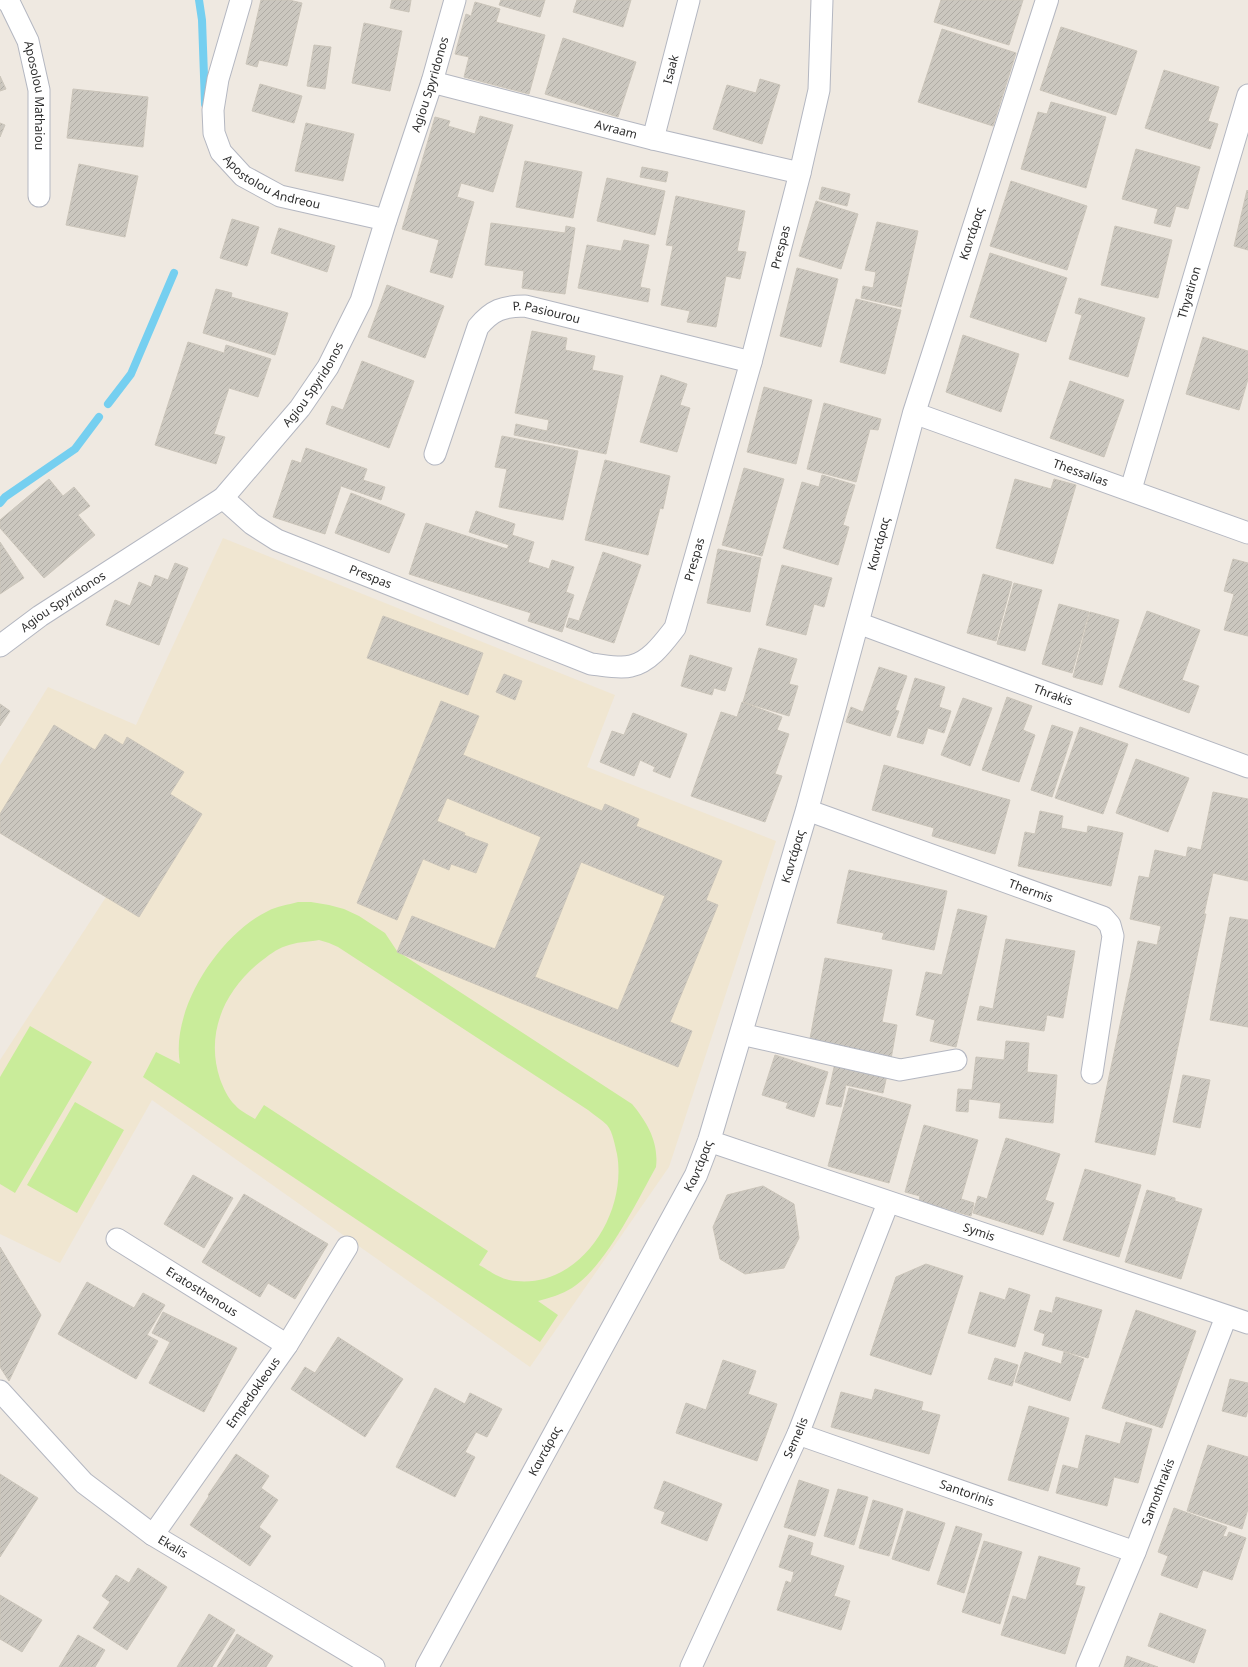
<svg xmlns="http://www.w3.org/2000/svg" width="1248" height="1667" font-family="'Noto Sans',sans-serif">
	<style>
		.education { fill: #f0e6d1 }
		.pitch { fill: #c9ec9a; fill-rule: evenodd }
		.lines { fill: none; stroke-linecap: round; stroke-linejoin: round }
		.stream { stroke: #75cff0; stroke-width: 8 }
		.building { fill: url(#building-hatch); stroke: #cbc5ba; fill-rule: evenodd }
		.minor-casing { stroke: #b4b7c1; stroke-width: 23 }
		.tertiary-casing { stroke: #b4b7c1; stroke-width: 24 }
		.minor { stroke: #fff; stroke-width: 21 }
		.tertiary { stroke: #fff; stroke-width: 22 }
		.labels { text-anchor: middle; stroke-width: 3; stroke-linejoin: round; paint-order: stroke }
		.street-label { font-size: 12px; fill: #2e2e2e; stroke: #fff }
	</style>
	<defs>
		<pattern id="building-hatch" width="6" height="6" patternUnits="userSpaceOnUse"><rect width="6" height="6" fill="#cbc7bf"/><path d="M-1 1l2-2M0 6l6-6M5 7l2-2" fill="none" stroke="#afaba4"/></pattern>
	</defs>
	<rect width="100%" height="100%" fill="#efe9e1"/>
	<path class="education" d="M 223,538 L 615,695 L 587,767 L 776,841 L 669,1167 L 530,1367 L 152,1100 L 60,1263 L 0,1234 L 0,1060 L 106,897 L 0,833 L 0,765 L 48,687 L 136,725 Z"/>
	<path class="pitch" d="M 298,902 L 311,902 L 329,905 L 344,909 L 359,916 L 385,933 L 397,951 L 632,1104 C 647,1122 659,1142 656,1167 C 636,1203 606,1266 572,1288 C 562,1294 550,1298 538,1301 L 558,1315 L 540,1342 L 143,1077 L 156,1052 L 180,1064 C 170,1009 220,934 268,911 C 277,906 288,905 298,902 ZM 319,940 L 329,943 L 338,947 L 588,1110 C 594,1115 602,1120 607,1125 C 613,1132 615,1146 617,1154 C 628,1216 577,1293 509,1280 C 499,1278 488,1270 479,1265 L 488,1251 L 264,1105 L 255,1119 C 249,1115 240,1111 235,1105 C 228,1099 223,1087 220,1079 C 205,1034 224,991 260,962 C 268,956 276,949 286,946 C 296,942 308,942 319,940 Z
		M 30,1026 L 92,1062 L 15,1193 L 0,1184 L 0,1077 Z
		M 75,1102 L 124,1130 L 77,1213 L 27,1185 Z"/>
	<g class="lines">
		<path class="stream" d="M 199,0 L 202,20 L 205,104
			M 108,404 L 131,374 L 174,273
			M 0,503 L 5,497 L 75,449 L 99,417"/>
	</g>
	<path class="building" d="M 261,0 L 289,0 L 302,3 L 287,66 L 259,60 L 257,67 L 246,64 Z
		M 392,0 L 411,0 L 409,12 L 390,8 Z
		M 501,0 L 545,0 L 540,17 L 499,5 Z
		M 577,0 L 631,0 L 623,27 L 573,12 Z
		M 941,0 L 1023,0 L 1009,45 L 934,22 Z
		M 475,2 L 500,9 L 496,22 L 545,35 L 529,94 L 464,77 L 469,57 L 455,54 L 466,14 L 471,16 Z
		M 364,23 L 402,31 L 390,91 L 352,83 Z
		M 1061,27 L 1137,51 L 1116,115 L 1040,90 Z
		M 942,29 L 1016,53 L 993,126 L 918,102 Z
		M 563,38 L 636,62 L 618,117 L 545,94 Z
		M 314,45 L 331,47 L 325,89 L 307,86 Z
		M 1164,70 L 1219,87 L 1208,121 L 1218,124 L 1210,149 L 1145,128 Z
		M 0,76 L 6,89 L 0,91 Z
		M 760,79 L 780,85 L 762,144 L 713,129 L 727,85 L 756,93 Z
		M 260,84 L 302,96 L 294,123 L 252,111 Z
		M 73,89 L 148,97 L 143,147 L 67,138 Z
		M 1051,102 L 1106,117 L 1086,188 L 1021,169 L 1038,112 L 1047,114 Z
		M 480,116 L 513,125 L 493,192 L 461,183 L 457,197 L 474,202 L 452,278 L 430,272 L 439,240 L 402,229 L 435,117 L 450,121 L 448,126 L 475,134 Z
		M 0,123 L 5,125 L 0,137 Z
		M 306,123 L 354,134 L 343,181 L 295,171 Z
		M 1136,149 L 1200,167 L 1188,209 L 1176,206 L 1170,227 L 1154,223 L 1158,209 L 1122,199 Z
		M 525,161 L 582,172 L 573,218 L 516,207 Z
		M 79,164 L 138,176 L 125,237 L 66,225 Z
		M 642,167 L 668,172 L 666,182 L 640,177 Z
		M 607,178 L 665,191 L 655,235 L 597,221 Z
		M 1011,181 L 1087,206 L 1067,270 L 990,246 Z
		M 822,187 L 850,194 L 847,206 L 819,199 Z
		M 1247,190 L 1248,191 L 1248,250 L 1234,246 Z
		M 676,196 L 745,211 L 737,251 L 746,252 L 740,279 L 726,276 L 716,327 L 687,322 L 690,311 L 661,305 L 673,246 L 666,245 Z
		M 816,201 L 858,214 L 841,269 L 799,256 Z
		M 232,219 L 259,227 L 247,266 L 220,258 Z
		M 877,222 L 918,231 L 901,307 L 861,298 L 863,286 L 873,288 L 876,272 L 865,270 Z
		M 491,223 L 565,233 L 566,226 L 575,228 L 565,294 L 522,288 L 524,271 L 485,265 Z
		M 1115,226 L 1172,240 L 1158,298 L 1101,285 Z
		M 279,228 L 335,246 L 327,272 L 271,253 Z
		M 624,240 L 649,245 L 640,287 L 650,289 L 648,302 L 578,288 L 587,245 L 621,251 Z
		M 990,253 L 1067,278 L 1046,342 L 970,317 Z
		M 797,268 L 838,279 L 821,347 L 780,336 Z
		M 387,285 L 444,306 L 425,358 L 368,337 Z
		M 216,289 L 232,293 L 231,297 L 288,313 L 275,355 L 203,333 Z
		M 1079,298 L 1145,318 L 1128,377 L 1069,359 L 1082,315 L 1075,313 Z
		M 856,299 L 901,310 L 885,374 L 840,362 Z
		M 532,331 L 567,338 L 565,350 L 595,356 L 592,370 L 623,376 L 606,454 L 514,435 L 516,424 L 547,431 L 549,420 L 515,413 Z
		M 963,335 L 1019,354 L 1001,412 L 946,392 Z
		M 1203,337 L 1248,351 L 1248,379 L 1239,410 L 1186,394 Z
		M 188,342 L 224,353 L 226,345 L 271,359 L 258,397 L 229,388 L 214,434 L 225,437 L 216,464 L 155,445 Z
		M 362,361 L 414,381 L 389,448 L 326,424 L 332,406 L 343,410 Z
		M 661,375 L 687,384 L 680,405 L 690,408 L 677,452 L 640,442 Z
		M 1070,381 L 1124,400 L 1104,457 L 1050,438 Z
		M 764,387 L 812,400 L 796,464 L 747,452 Z
		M 824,403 L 881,419 L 878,430 L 870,429 L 856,482 L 807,469 Z
		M 502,436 L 578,451 L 563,520 L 499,507 L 507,469 L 495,467 Z
		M 306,448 L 367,469 L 363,480 L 385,487 L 381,500 L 341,486 L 325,534 L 273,517 L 292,460 L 301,463 Z
		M 605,460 L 670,476 L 663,509 L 660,508 L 648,555 L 585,540 Z
		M 744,468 L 784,479 L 762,556 L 722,545 Z
		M 822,475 L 855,485 L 843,525 L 849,527 L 838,565 L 783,548 L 802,482 L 819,487 Z
		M 49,479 L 63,496 L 74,487 L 90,506 L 78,515 L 95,535 L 44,578 L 0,528 L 0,520 Z
		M 1015,479 L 1051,489 L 1054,479 L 1076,485 L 1053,564 L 996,548 Z
		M 351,493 L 405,514 L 389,553 L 335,533 Z
		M 476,511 L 515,524 L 512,535 L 534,542 L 528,562 L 549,569 L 552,560 L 574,567 L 566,592 L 574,595 L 562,632 L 528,621 L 531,613 L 409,574 L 426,523 L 507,549 L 509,545 L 469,532 Z
		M 0,542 L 24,578 L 0,594 Z
		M 718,549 L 761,558 L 750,612 L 707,603 Z
		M 603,552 L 641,565 L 614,643 L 566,627 L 569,618 L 579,621 Z
		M 1233,559 L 1248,563 L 1248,636 L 1224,630 L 1234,594 L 1224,591 Z
		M 175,563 L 188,568 L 159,645 L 106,625 L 115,600 L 130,606 L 139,582 L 151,587 L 155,575 L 168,580 Z
		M 782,565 L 832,578 L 824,607 L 814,604 L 806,635 L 766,625 Z
		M 983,574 L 1012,582 L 996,641 L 967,633 Z
		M 1014,583 L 1042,590 L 1025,651 L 997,644 Z
		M 1059,604 L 1089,612 L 1072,673 L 1042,664 Z
		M 1147,611 L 1200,630 L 1182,680 L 1199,686 L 1189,713 L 1119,687 Z
		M 1090,612 L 1119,620 L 1102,685 L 1073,677 Z
		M 383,616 L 483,653 L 468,695 L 367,658 Z
		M 759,648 L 797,659 L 789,684 L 798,686 L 789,716 L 743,702 Z
		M 690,655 L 732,668 L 725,691 L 714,688 L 712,695 L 681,686 Z
		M 879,667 L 907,676 L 895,710 L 899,711 L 890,736 L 846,722 L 851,707 L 863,712 Z
		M 504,674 L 522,681 L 515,700 L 496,692 Z
		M 915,678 L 945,687 L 939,707 L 951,711 L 944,733 L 928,728 L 923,744 L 897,737 Z
		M 1007,697 L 1032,706 L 1023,730 L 1035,735 L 1019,782 L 982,770 Z
		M 963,698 L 992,708 L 970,766 L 941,755 Z
		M 441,701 L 479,716 L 463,755 L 602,811 L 605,804 L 639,819 L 636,826 L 722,861 L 706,900 L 718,905 L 670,1022 L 692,1031 L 678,1067 L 397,952 L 412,916 L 495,949 L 541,837 L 447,798 L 437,821 L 465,833 L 464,835 L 488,844 L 476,873 L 451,864 L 449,870 L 423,859 L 397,920 L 357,903 ZM 581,862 L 665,896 L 618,1010 L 535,977 Z
		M 742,702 L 782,717 L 777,730 L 789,734 L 775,774 L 782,776 L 765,822 L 691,796 L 721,712 L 737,717 Z
		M 0,704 L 10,711 L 0,726 Z
		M 633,713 L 687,734 L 670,778 L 653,771 L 655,767 L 640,760 L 634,776 L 600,762 L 612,731 L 624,735 Z
		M 54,725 L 95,750 L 105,734 L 123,745 L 127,737 L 184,772 L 170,794 L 202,814 L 139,917 L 0,833 L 0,814 Z
		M 1052,725 L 1073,732 L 1052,797 L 1031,790 Z
		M 1080,727 L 1128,744 L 1103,814 L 1055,798 Z
		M 1136,759 L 1189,778 L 1168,832 L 1116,813 Z
		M 884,765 L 1010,800 L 995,854 L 932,836 L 934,828 L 872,810 Z
		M 1213,792 L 1248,799 L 1248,881 L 1213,873 L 1204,914 L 1206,914 L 1155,1155 L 1095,1142 L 1138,941 L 1157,945 L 1161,926 L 1130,919 L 1139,876 L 1149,878 L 1155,850 L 1186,857 L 1188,847 L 1201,850 Z
		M 1040,811 L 1063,816 L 1061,828 L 1087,833 L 1088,826 L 1123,833 L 1111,886 L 1018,866 L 1025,832 L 1035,834 Z
		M 849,870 L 947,891 L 934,950 L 882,939 L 884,933 L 837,923 Z
		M 958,909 L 987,916 L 956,1047 L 930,1041 L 935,1020 L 916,1015 L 926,972 L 942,975 Z
		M 1230,917 L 1248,920 L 1248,1027 L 1210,1020 Z
		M 1006,939 L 1075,951 L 1063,1018 L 1047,1015 L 1044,1031 L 977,1020 L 980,1006 L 993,1009 Z
		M 825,958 L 892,970 L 882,1022 L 897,1025 L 891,1059 L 809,1044 Z
		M 1006,1041 L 1029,1043 L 1027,1072 L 1057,1075 L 1053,1123 L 999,1118 L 1001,1103 L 969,1099 L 968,1112 L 956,1111 L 958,1089 L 972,1090 L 976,1057 L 1004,1060 Z
		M 775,1055 L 828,1072 L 814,1117 L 786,1108 L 788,1103 L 762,1095 Z
		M 835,1063 L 887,1075 L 883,1093 L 846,1085 L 841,1107 L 826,1104 Z
		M 1183,1075 L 1210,1080 L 1200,1128 L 1173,1122 Z
		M 849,1088 L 911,1105 L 889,1183 L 828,1166 Z
		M 924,1125 L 978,1140 L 961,1199 L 974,1203 L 971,1216 L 919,1201 L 920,1196 L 905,1192 Z
		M 1006,1138 L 1060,1154 L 1045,1200 L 1054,1203 L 1043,1235 L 973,1213 L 978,1196 L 987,1199 Z
		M 1085,1169 L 1141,1185 L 1119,1257 L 1063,1240 Z
		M 193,1175 L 233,1198 L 204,1248 L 164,1224 Z
		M 763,1186 L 794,1204 L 799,1238 L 784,1268 L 745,1274 L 720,1259 L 713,1227 L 727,1195 Z
		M 1147,1190 L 1175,1198 L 1175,1201 L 1202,1209 L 1181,1279 L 1125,1262 Z
		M 244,1194 L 328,1244 L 295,1299 L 268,1283 L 260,1297 L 202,1262 Z
		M 0,1247 L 41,1315 L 9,1381 L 0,1367 Z
		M 926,1264 L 963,1276 L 931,1375 L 870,1355 L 896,1277 Z
		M 87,1282 L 134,1308 L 143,1293 L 165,1305 L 147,1335 L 158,1341 L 136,1379 L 58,1334 Z
		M 1009,1288 L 1030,1295 L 1015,1347 L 968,1333 L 980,1292 L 1005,1300 Z
		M 1056,1297 L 1102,1310 L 1088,1358 L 1042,1345 L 1045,1334 L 1034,1330 L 1040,1310 L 1052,1313 Z
		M 1136,1310 L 1196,1331 L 1162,1428 L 1102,1408 Z
		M 163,1312 L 237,1348 L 204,1412 L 149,1383 L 170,1342 L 152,1333 Z
		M 338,1337 L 403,1379 L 365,1437 L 291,1389 L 305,1367 L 315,1373 Z
		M 1025,1352 L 1061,1364 L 1064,1352 L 1084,1359 L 1070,1401 L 1015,1382 Z
		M 995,1358 L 1018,1365 L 1012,1386 L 988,1379 Z
		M 723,1360 L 756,1371 L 748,1394 L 777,1404 L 757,1461 L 676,1433 L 686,1403 L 706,1410 Z
		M 1230,1379 L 1248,1383 L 1248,1409 L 1246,1417 L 1222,1411 Z
		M 435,1388 L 465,1404 L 470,1393 L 502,1409 L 487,1437 L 476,1432 L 465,1452 L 475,1457 L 455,1497 L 396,1467 Z
		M 875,1389 L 923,1402 L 921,1410 L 940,1415 L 929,1454 L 831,1427 L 841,1392 L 872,1400 Z
		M 1029,1406 L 1069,1418 L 1048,1491 L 1008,1480 Z
		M 1126,1422 L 1152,1429 L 1138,1483 L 1114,1477 L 1107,1506 L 1056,1493 L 1063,1465 L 1078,1469 L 1086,1435 L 1120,1444 Z
		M 1208,1445 L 1248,1457 L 1248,1509 L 1242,1529 L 1187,1511 Z
		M 236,1454 L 269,1476 L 261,1488 L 278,1500 L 259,1527 L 271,1536 L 250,1566 L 190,1525 L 209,1496 L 208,1495 Z
		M 0,1474 L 38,1498 L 0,1557 Z
		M 799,1480 L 829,1490 L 815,1536 L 784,1527 Z
		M 664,1481 L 722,1504 L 707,1541 L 661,1523 L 665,1512 L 654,1508 Z
		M 838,1489 L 868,1497 L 854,1545 L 824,1536 Z
		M 873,1500 L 903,1509 L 889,1556 L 859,1548 Z
		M 1174,1508 L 1227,1527 L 1223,1536 L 1227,1537 L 1229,1532 L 1246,1538 L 1232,1580 L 1203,1570 L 1197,1588 L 1161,1575 L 1168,1556 L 1158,1552 Z
		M 907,1511 L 945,1523 L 929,1571 L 892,1559 Z
		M 956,1526 L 982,1534 L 964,1593 L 937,1584 Z
		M 789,1535 L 813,1543 L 810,1555 L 844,1566 L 834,1596 L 850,1601 L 841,1630 L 777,1610 L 786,1581 L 791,1583 L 794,1572 L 779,1567 Z
		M 984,1541 L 1022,1552 L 1000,1624 L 962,1612 Z
		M 1039,1556 L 1080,1568 L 1075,1585 L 1085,1587 L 1065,1654 L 1001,1635 L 1013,1596 L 1026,1600 Z
		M 138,1568 L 167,1587 L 127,1650 L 93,1628 L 110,1602 L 102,1596 L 116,1575 L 129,1583 Z
		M 0,1595 L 42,1620 L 22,1652 L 0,1639 Z
		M 1160,1613 L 1206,1630 L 1194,1663 L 1148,1646 Z
		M 209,1614 L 235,1630 L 212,1667 L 177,1667 Z
		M 237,1634 L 273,1656 L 266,1667 L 217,1667 Z
		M 78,1635 L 105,1650 L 95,1667 L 59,1667 Z
		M 1127,1656 L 1158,1667 L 1124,1667 Z"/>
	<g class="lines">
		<defs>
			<g id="minor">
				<path id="s1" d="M 6,0 L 10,4 L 28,41 L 39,90 L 39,196"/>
				<path id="s2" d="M 241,0 L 218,79 L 213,110 L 214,133 L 221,152 L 243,176 L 280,196 L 386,220"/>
				<path id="s3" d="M 432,82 L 653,139 L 800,173"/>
				<path id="s4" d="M 653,139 L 689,0"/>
				<path id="s5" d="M 914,413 L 1248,533"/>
				<path id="s6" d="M 435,454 L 478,327 C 492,310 503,306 525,306 L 751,362"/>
				<path id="s7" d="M 1131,489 L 1248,95"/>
				<path id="s8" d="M 223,498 L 252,524 L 277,540 L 591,664 C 603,665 619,669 631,666 C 650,662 664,642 675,628 L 751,362 L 800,173 L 819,90 L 822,0"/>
				<path id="s9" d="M 858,623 L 1248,767"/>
				<path id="s10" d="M 0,646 L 40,616 L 223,498 L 300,408 L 328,367 L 361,301 L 386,220 L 432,82 L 455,0"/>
				<path id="s11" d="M 807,810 L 1103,917 L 1110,925 L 1113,936 L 1092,1073"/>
				<path d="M 741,1034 L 900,1070 L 956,1060"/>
				<path id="s12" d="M 709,1141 L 1248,1323"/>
				<path id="s13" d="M 117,1239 L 287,1345"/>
				<path id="s14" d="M 0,1391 L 84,1483 L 153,1535 L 374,1667"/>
				<path id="s15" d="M 798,1434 L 1135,1552"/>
				<path id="s16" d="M 153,1535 L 287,1345 L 347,1247"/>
				<path id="s17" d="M 691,1667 L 798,1434 L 888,1203"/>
				<path id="s18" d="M 1087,1667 L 1135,1552 L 1226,1317"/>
			</g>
			<g id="tertiary">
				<path id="s19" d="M 427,1667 L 696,1175 L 709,1141 L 807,810 L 914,413 L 1047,0"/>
			</g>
		</defs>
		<use href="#minor" class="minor-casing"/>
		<use href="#tertiary" class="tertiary-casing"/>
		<use href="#minor" class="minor"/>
		<use href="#tertiary" class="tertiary"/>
	</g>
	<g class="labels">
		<g class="street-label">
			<text dy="4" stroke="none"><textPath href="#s4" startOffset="72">Isaak</textPath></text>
			<text dy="4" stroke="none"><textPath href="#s10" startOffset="737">Agiou Spyridonos</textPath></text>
			<text dy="4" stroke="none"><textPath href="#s1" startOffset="102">Aposolou Mathaiou</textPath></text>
			<text dy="4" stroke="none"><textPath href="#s3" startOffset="190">Avraam</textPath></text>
			<text dy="4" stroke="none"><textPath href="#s2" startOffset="218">Apostolou Andreou</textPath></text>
			<text dy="4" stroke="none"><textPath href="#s19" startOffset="1542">Καντάρας</textPath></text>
			<text dy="4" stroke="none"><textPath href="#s8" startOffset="901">Prespas</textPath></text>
			<text dy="4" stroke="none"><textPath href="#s7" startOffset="205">Thyatiron</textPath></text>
			<text dy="4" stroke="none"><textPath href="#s6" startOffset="210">P. Pasiourou</textPath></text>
			<text dy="4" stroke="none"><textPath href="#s10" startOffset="413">Agiou Spyridonos</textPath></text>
			<text dy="4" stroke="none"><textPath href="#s5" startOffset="177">Thessalias</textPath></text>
			<text dy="4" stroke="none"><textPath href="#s19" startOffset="1218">Καντάρας</textPath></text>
			<text dy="4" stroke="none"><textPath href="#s8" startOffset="577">Prespas</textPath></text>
			<text dy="4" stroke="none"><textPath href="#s8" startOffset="169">Prespas</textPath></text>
			<text dy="4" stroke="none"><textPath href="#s10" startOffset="77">Agiou Spyridonos</textPath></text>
			<text dy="4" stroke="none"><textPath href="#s9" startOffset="208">Thrakis</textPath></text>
			<text dy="4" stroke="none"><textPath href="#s19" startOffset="894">Καντάρας</textPath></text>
			<text dy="4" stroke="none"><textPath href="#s11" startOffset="238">Thermis</textPath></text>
			<text dy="4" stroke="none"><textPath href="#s19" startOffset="570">Καντάρας</textPath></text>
			<text dy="4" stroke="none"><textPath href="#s12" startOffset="285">Symis</textPath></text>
			<text dy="4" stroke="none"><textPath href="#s13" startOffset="100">Eratosthenous</textPath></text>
			<text dy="4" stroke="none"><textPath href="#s16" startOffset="174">Empedokleous</textPath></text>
			<text dy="4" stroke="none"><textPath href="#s17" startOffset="252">Semelis</textPath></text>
			<text dy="4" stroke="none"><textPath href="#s19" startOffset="246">Καντάρας</textPath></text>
			<text dy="4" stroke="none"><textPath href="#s18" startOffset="189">Samothrakis</textPath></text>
			<text dy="4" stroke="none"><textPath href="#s15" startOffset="179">Santorinis</textPath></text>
			<text dy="4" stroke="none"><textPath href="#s14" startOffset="234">Ekalis</textPath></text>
		</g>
	</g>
</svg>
